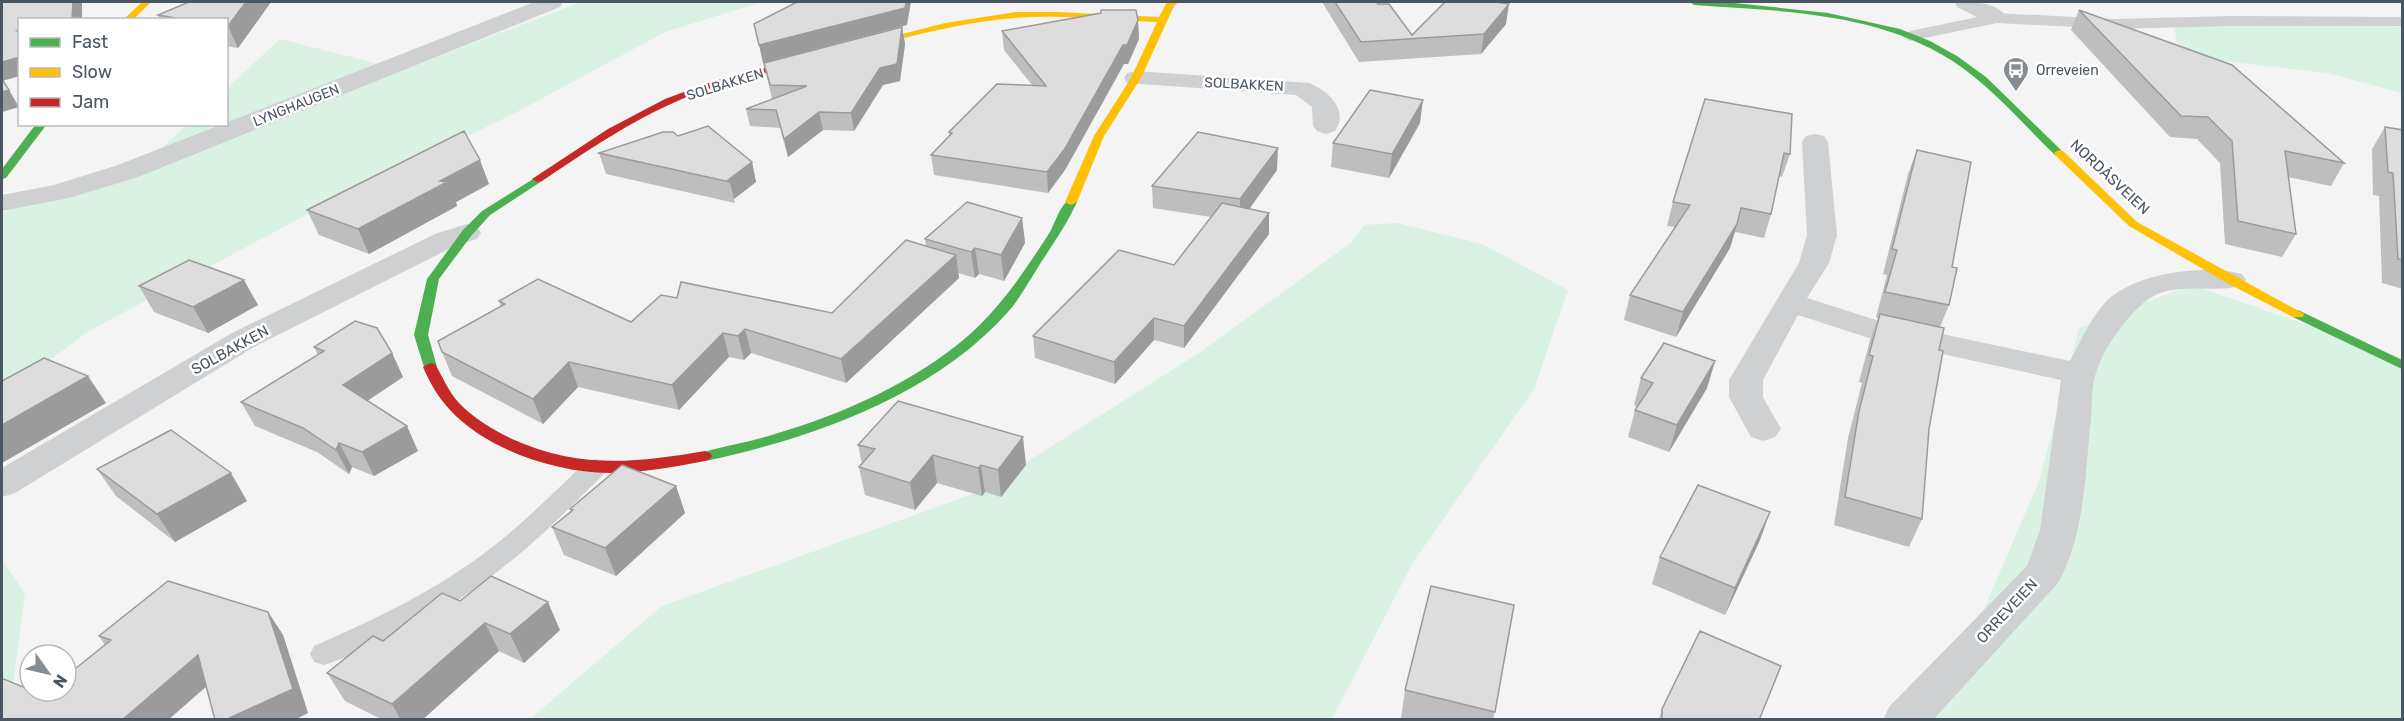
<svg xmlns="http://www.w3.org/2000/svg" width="2404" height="721" font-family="Rubik,sans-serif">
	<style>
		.green { fill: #d9f2e3 }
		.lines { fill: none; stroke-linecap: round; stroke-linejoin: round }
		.lane { fill: #ced0d2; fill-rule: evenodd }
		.street { fill: #ced0d2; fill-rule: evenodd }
		.fast { fill: #4caf50; fill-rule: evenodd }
		.slow { fill: #ffc107; fill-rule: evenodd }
		.jam { fill: #c62828; fill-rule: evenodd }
		.wall { fill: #bebebf }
		.shaded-wall { fill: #9b9b9b }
		.building { fill: #ddddde; stroke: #9b9b9b; stroke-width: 1.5 }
		.labels { text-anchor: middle; stroke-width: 5; stroke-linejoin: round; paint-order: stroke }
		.far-poi-label { font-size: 14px; fill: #4a5661; stroke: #fff; text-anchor: start }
		.far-street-label { font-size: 14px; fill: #4a5661; stroke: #fff }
		.street-label { font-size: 15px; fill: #4a5661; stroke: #fff }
	</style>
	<rect width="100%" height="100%" fill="#f4f4f4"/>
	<path class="green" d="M 581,2 L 762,2 L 665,32 L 515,113 L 323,206 L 89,331 L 2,396 L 2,213 L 163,147 L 187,125 L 226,124 L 227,88 L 280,39 L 403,70 Z
		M 2336,18 L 2402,27 L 2402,93 L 2328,73 L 2179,56 L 2174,26 Z
		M 1397,223 L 1482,244 L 1568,290 L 1534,389 L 1412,564 L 1332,719 L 529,720 L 662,606 L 981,491 L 1199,353 L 1352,242 L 1364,225 Z
		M 2192,285 L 2402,358 L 2402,719 L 1898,720 L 1960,665 L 2040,479 L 2079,328 Z
		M 2,559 L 25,594 L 8,720 L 2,719 Z"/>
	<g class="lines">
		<path class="lane" d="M 1997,13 L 2114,19 L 2231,16 L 2402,17 L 2402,26 L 2231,26 L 2114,29 L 1997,23 L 1910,41 L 1902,36 L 1910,31 Z
			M 596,459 L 605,461 L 608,467 L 605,473 C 574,503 545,534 511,561 C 458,605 390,644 324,665 L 314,662 L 310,654 L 314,646 C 376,619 437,590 491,548 C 525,522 556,490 587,461 Z"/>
		<path class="street" d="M 534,2 L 563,2 L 560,7 L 138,177 L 69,198 L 2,211 L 2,195 L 54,185 L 118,165 Z
			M 1955,2 C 1973,2 1996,1 2008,18 L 2005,23 L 1989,23 L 1957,7 Z
			M 1136,71 L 1309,83 C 1327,90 1350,110 1335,131 L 1326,134 L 1317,131 L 1313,126 L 1312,107 L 1296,95 L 1127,83 L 1124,78 L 1127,73 Z
			M 1815,134 L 1824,136 L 1828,142 L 1837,235 L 1829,263 L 1807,298 L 1876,320 L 2070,361 C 2080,343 2089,321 2103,305 C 2130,273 2203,264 2242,274 L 2246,280 L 2242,286 C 2214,293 2177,282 2152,297 C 2130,310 2103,349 2096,373 C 2091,387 2092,404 2091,419 C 2085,473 2085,535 2058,583 L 1933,720 L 1883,720 L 1889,707 L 2027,566 L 2040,530 L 2061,380 L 1869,338 L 1798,315 L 1763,380 L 1763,397 L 1781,429 L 1775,437 L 1763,441 L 1751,437 L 1729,397 L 1729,380 L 1799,263 L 1807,235 L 1802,142 L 1806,136 Z
			M 467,224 L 477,227 L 481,233 L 477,239 L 455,246 L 254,347 L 15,493 L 2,497 L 2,468 L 232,333 L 435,234 Z"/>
		<path class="fast" d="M 1690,2 L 1725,2 L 1828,13 L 1900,29 L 1930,41 L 1957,56 L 1986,77 L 2064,153 L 2059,156 L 2055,155 C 2022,123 1990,85 1951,60 C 1876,12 1779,11 1694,5 Z
			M 36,124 L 47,124 L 6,178 L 2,179 L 2,169 Z
			M 538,176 L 544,179 L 542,181 L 490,215 L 471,236 L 439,279 L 428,335 L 437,367 L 430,371 L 425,370 L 414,335 L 427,279 L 463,230 L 482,211 Z
			M 1071,199 L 1077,202 C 1067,224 1053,244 1040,264 C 1029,281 1020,299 1007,313 C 933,396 810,439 705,461 L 700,459 L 698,456 L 700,453 C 725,446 750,442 775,434 C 843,414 915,382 969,335 C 1002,306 1026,269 1050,232 C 1055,223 1061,202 1071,199 Z
			M 2298,310 L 2402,360 L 2402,369 L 2293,317 L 2292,314 Z"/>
		<path class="slow" d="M 142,2 L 151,2 L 133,20 L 123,20 Z
			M 1167,2 L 1179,2 L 1174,6 L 1141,78 L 1104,136 L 1077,202 L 1071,205 L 1065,202 L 1094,136 L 1131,78 L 1157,22 C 1110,20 1062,14 1014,18 C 962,22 912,36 861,49 L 856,46 L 945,23 L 1016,12 L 1058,12 L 1159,17 Z
			M 2059,150 L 2063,151 L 2137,222 L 2304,314 L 2303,317 L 2293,317 L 2227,283 L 2129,226 L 2055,155 L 2054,153 Z"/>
		<path class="jam" d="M 808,57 L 811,58 L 811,62 C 772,72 731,80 692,95 C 638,116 590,149 542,181 L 538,182 L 532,179 L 608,129 L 665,99 L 714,81 Z
			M 430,363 L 435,364 C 443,377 448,391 459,403 C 473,418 493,430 512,439 C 579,469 634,463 705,451 L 710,453 L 712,456 L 710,459 L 705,461 C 673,467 641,473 609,473 C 555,472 487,450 450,410 C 438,397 430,383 423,367 Z"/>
	</g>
	<path class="wall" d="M 271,2 L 238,48 L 226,46 L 226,20 L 160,20 L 158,15 Z
		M 1322,2 L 1376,2 L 1412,35 L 1506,24 L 1481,54 L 1359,62 Z
		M 2079,10 L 2344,163 L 2331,186 L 2288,177 L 2296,234 L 2282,257 L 2225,244 L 2220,163 L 2197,139 L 2170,137 L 2071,30 Z
		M 1138,20 L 1139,39 L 1128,64 L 1124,64 L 1065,170 L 1048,193 L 934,175 L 931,155 L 949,136 L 949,132 L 1032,85 L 1004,50 L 1002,31 Z
		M 902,27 L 905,44 L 900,81 L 883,85 L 854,131 L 823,130 L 788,157 L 780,128 L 750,126 L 746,109 L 772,99 L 764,63 Z
		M 1705,99 L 1790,154 L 1782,177 L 1779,176 L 1771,214 L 1764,238 L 1735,232 L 1730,248 L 1676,337 L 1624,320 L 1630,295 L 1675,227 L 1667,226 L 1673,202 Z
		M 1420,123 L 1389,178 L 1331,167 L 1333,143 Z
		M 2385,127 L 2403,130 L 2403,289 L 2382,283 L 2379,196 L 2373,195 L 2372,149 Z
		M 678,136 L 752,162 L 756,182 L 734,199 L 735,203 L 606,174 L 599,153 Z
		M 1917,150 L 1952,267 L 1949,305 L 1940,327 L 1939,350 L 1929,429 L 1922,519 L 1909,547 L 1834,525 L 1848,438 L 1862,383 L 1859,382 L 1870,340 L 1878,318 L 1876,317 L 1887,275 L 1883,274 L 1908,174 Z
		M 1277,170 L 1249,209 L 1269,213 L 1269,234 L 1184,348 L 1154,340 L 1115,384 L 1035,358 L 1033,336 L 1174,265 L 1211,217 L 1153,208 L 1152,186 Z
		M 489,184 L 456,202 L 457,206 L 369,254 L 319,235 L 307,210 Z
		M 1022,218 L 1025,243 L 1004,281 L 979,274 L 975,278 L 958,273 L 959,278 L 846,383 L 751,353 L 744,360 L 729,357 L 679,410 L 578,387 L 543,424 L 452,376 L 442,352 L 501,306 L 499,301 L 631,322 L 677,298 L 832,313 L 926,246 L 925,239 Z
		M 139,286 L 258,305 L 208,333 L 154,312 Z
		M 314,347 L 392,353 L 403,377 L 367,401 L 418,451 L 374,476 L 352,467 L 349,474 L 317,452 L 255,426 L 241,402 L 318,355 Z
		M 1715,361 L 1707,388 L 1669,452 L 1628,437 L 1635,410 L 1637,407 L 1634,405 L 1641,378 Z
		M 858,445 L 1026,465 L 1001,497 L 985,492 L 982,496 L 937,483 L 915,510 L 865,495 L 859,467 L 862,464 Z
		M 97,469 L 247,501 L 175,542 L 116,496 Z
		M 676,486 L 685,513 L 616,576 L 564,555 L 552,527 L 571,511 L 570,509 Z
		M 1760,540 L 1725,615 L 1652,584 L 1660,557 Z
		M 460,601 L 560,630 L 524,663 L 499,651 L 422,720 L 383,720 L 345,701 L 327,673 L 383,641 Z
		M 1514,605 L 1493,720 L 1407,720 L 1401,718 L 1405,690 Z
		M 268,612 L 283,635 L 308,713 L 294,720 L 215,720 L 206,686 L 168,720 L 2,720 L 42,695 L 105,645 L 99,636 Z
		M 1662,709 L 1759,720 L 1659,720 Z"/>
	<path class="shaded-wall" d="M 73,2 L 82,2 L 82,20 L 72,20 Z
		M 246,2 L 271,2 L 238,48 L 228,26 Z
		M 906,2 L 911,2 L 907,25 L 763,63 L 759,45 Z
		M 1509,4 L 1506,24 L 1481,54 L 1484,34 Z
		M 1138,20 L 1139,39 L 1128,64 L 1124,64 L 1065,170 L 1048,193 L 1047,172 Z
		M 902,27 L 905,44 L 900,81 L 883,85 L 854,131 L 851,113 L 880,68 Z
		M 20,57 L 20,76 L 2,81 L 2,62 Z
		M 9,90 L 19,107 L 2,112 L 2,92 Z
		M 1423,100 L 1420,123 L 1389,178 L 1392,154 Z
		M 819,112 L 823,130 L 788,157 L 784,139 Z
		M 1278,148 L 1277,170 L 1240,222 L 1240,199 Z
		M 480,160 L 489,184 L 456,202 L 457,206 L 369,254 L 358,229 L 440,181 Z
		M 752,162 L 756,182 L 734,199 L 730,182 L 728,180 Z
		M 1269,213 L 1269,234 L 1184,348 L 1184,326 Z
		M 1022,218 L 1025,243 L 1004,281 L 1001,255 Z
		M 1737,224 L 1730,248 L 1676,337 L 1683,312 Z
		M 975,248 L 979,274 L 975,278 L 971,252 Z
		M 956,255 L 959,278 L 846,383 L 841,359 Z
		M 244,280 L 258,305 L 208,333 L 193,307 Z
		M 1154,318 L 1154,340 L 1115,384 L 1114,362 Z
		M 745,329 L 751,353 L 744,360 L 738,336 Z
		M 723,333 L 729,357 L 679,410 L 672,385 Z
		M 392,353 L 403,377 L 355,409 L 343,385 Z
		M 1715,361 L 1707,388 L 1669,452 L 1677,425 Z
		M 569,362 L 578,387 L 543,424 L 533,399 Z
		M 88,376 L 106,403 L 2,463 L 2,425 Z
		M 407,426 L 418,451 L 374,476 L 362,452 Z
		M 1023,437 L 1026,465 L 1001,497 L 998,470 Z
		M 339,443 L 352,467 L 349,474 L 336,450 Z
		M 933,455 L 937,483 L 915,510 L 910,483 Z
		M 981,465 L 985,492 L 982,496 L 978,468 Z
		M 231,473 L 247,501 L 175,542 L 157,514 Z
		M 676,486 L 685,513 L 616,576 L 605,548 Z
		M 1770,512 L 1760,540 L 1725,615 L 1735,588 Z
		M 548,602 L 560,630 L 524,663 L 510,634 Z
		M 268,612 L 283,635 L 308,713 L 294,720 L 225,720 Z
		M 485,623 L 499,651 L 422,720 L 401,720 L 392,704 Z
		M 198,655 L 215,679 L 168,720 L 122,720 Z"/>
	<path class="building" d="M 2,2 L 73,2 L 72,20 L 20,20 L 20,31 L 17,31 L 20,33 L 20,57 L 2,62 Z
		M 189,2 L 246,2 L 228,26 L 226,26 L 226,20 L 186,20 L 158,15 Z
		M 797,2 L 906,2 L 905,8 L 759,45 L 754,24 Z
		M 1335,2 L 1376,2 L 1378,4 L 1389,4 L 1412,35 L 1445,2 L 1495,2 L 1509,4 L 1484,34 L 1361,42 Z
		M 1101,10 L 1136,10 L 1138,20 L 1127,45 L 1123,45 L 1064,150 L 1047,172 L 931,155 L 952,133 L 949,132 L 997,84 L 1046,86 L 1002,31 L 1101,13 Z
		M 2079,10 L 2232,65 L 2344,163 L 2285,151 L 2296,234 L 2238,221 L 2232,141 L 2208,117 L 2181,116 Z
		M 902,27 L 897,64 L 880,68 L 851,113 L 819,112 L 784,139 L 776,110 L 746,109 L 807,86 L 770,85 L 764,63 Z
		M 2,79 L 9,90 L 2,92 Z
		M 1370,90 L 1423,100 L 1392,154 L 1333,143 Z
		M 1705,99 L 1792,114 L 1790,154 L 1784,153 L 1771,214 L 1741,208 L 1737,224 L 1683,312 L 1630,295 L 1690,205 L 1673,202 Z
		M 708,126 L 752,162 L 728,180 L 730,182 L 599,153 L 663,132 L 673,132 L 678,136 Z
		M 2385,127 L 2403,130 L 2403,260 L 2398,259 L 2393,173 L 2388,172 Z
		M 464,131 L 480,160 L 440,181 L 447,182 L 358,229 L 307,210 Z
		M 1198,132 L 1278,148 L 1240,199 L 1152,186 Z
		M 1917,150 L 1971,162 L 1952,267 L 1957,268 L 1949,305 L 1885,292 L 1897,250 L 1892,249 Z
		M 967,202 L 1022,218 L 1001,255 L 975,248 L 971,252 L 925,239 Z
		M 1222,203 L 1269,213 L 1184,326 L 1154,318 L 1114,362 L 1033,336 L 1119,250 L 1174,265 Z
		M 906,240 L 956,255 L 841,359 L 745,329 L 738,336 L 723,333 L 672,385 L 569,362 L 533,399 L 442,352 L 438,341 L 505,304 L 499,301 L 538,279 L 631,322 L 661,295 L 677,298 L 681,282 L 832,313 Z
		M 189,260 L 244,280 L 193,307 L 139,286 Z
		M 1880,314 L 1944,328 L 1939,350 L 1943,351 L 1929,429 L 1922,519 L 1845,497 L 1859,411 L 1873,356 L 1869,355 Z
		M 355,321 L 377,328 L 392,353 L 343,385 L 407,426 L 362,452 L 339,443 L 336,450 L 303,428 L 241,402 L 324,351 L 314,347 Z
		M 1664,343 L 1715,361 L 1677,425 L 1635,410 L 1653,383 L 1641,378 Z
		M 44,358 L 88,376 L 2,425 L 2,381 Z
		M 898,401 L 1023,437 L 998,470 L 981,465 L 978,468 L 933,455 L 910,483 L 859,467 L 875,449 L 858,445 Z
		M 171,430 L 231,473 L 157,514 L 97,469 Z
		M 622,465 L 676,486 L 605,548 L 552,527 L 573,510 L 570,509 Z
		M 1698,485 L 1770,512 L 1735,588 L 1660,557 Z
		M 491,576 L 548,602 L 510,634 L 485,623 L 392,704 L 327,673 L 373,636 L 383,641 L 442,593 L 460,601 Z
		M 168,581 L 268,612 L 293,689 L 225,720 L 215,720 L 198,655 L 122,720 L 2,720 L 2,680 L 4,679 L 42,695 L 47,691 L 66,691 L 66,676 L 111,640 L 99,636 Z
		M 1431,586 L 1514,605 L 1495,712 L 1405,690 Z
		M 1700,631 L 1781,666 L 1759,720 L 1662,720 L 1662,709 Z"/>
	<defs>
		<symbol id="bus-pin" viewBox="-11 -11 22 30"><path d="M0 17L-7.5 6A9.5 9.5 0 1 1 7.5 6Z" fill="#868d94" stroke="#fff"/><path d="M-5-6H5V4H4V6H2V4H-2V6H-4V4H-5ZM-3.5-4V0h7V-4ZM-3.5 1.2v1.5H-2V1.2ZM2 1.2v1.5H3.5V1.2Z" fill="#fff"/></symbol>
	</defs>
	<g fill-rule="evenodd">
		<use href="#bus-pin" x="2001" y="55" width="30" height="40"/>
	</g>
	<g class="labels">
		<g class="far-poi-label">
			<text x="2036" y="75">Orreveien</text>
		</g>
		<g class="far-street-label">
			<text transform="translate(725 84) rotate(-17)" y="5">SOLBAKKEN</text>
			<text transform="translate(1244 84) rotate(3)" y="5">SOLBAKKEN</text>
			<text transform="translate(296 105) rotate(-22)" y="5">LYNGHAUGEN</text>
		</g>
		<g class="street-label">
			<text transform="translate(2110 177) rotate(43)" y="5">NORDÅSVEIEN</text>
			<text transform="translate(230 350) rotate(-29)" y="5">SOLBAKKEN</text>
			<text transform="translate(2007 611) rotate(-47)" y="5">ORREVEIEN</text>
		</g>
	</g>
	<rect width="2404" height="721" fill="none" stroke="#4a5661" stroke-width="6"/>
	<rect x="18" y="18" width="210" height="108" fill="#ffffff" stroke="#b7bbc0" stroke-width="1.5"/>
	<rect x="30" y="38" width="30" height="9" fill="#4caf50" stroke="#b7bbc0" stroke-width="1.5"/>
	<text x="72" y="48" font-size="18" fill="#4a5661">Fast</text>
	<rect x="30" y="68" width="30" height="9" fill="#ffc107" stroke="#b7bbc0" stroke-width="1.5"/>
	<text x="72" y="78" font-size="18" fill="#4a5661">Slow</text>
	<rect x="30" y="98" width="30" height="9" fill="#c62828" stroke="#b7bbc0" stroke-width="1.5"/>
	<text x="72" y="108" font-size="18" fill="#4a5661">Jam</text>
	<g transform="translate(48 673) rotate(124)"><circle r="28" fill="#ffffff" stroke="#b7bbc0" stroke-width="1.5"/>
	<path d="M0-4.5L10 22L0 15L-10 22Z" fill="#868d94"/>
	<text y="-9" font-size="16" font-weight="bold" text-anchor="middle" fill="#4a5661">N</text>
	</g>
</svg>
